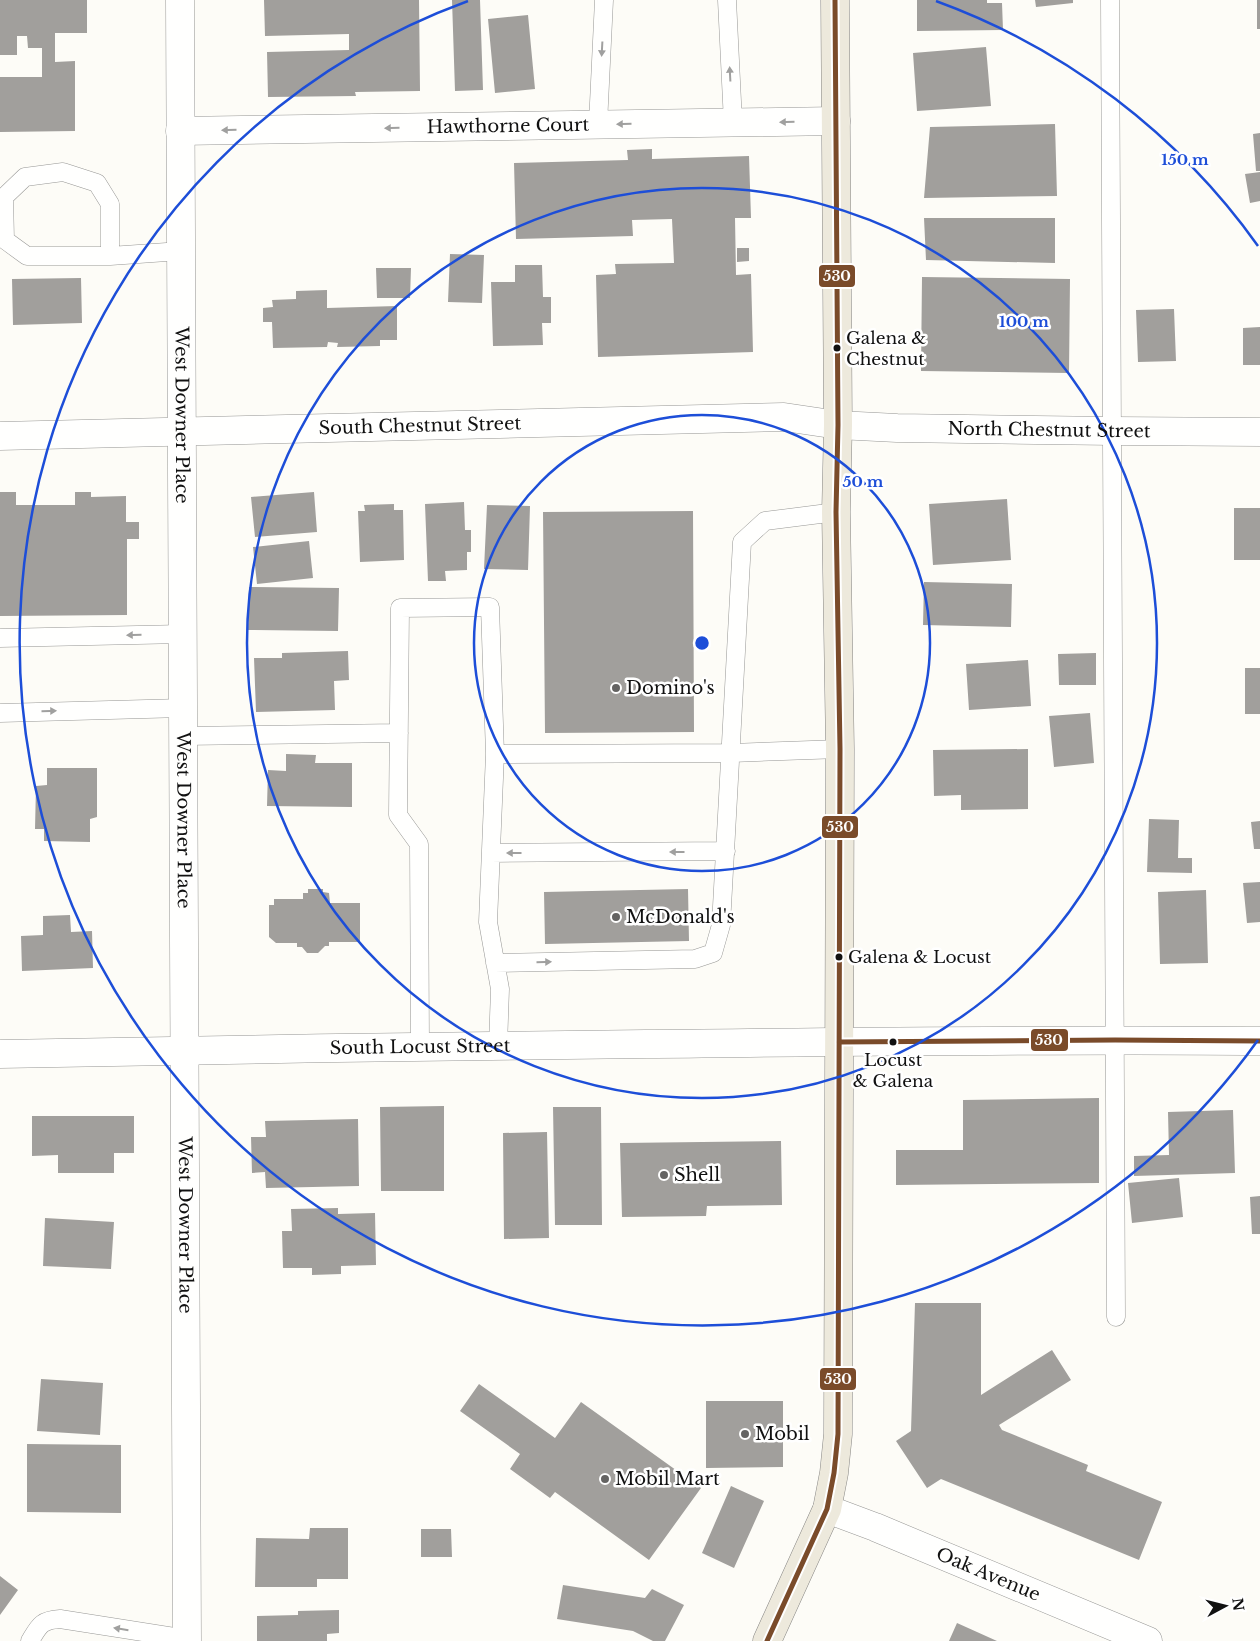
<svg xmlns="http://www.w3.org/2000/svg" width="1260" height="1641" font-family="'Libre Baskerville',serif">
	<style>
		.building { fill: #a19f9c }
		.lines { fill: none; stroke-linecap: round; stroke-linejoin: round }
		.service-casing { stroke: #979795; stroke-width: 19 }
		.minor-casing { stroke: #979795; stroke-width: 29 }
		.primary-casing { stroke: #858482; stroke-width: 29 }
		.service { stroke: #fffffe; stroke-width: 18 }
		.minor { stroke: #fffffe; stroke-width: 28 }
		.primary { stroke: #ede9dc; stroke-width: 28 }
		.bus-1-casing { stroke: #fff; stroke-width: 9 }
		.bus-1 { stroke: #7a4b2a; stroke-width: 5 }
		.oneway { fill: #a0a09f }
		.ring { fill: none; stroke: #1d4ed8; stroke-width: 2.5 }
		.bus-dot { fill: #111; stroke: #fff; stroke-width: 2 }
		.poi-dot { fill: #646362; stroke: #fff; stroke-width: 2 }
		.labels { text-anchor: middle; stroke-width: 5; stroke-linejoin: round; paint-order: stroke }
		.bus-label { font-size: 17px; fill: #111; stroke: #fff; text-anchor: start }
		.street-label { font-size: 18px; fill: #111; stroke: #fff }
		.poi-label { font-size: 18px; fill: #111; stroke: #fff; text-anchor: start }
		.centre { fill: #1d4ed8; stroke: #fff; stroke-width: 2.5 }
		.ring-label { font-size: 15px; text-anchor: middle; font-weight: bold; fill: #1d4ed8; stroke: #fff; stroke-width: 5; stroke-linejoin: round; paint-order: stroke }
		.line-badge { stroke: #fff; stroke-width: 2 }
		.badge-label { font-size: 14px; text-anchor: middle; font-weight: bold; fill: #fff }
	</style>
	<rect width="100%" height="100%" fill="#fdfcf7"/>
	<path class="building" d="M 0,0 L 87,0 L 87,33 L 55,33 L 55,62 L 75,61 L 75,131 L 0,132 L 0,77 L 42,77 L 42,48 L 28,48 L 27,36 L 17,36 L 17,55 L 0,55 Z
		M 264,0 L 419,0 L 420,91 L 355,92 L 356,96 L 268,97 L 267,52 L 349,50 L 349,34 L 265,36 Z
		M 452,0 L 480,0 L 483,90 L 455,91 Z
		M 917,0 L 987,0 L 987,3 L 1002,3 L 1003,30 L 917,31 Z
		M 1035,0 L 1073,0 L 1073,3 L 1036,7 Z
		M 1257,0 L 1260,0 L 1260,29 L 1257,29 Z
		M 528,15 L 535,89 L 495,93 L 488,19 Z
		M 986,47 L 991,106 L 917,111 L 913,53 Z
		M 1055,124 L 1057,196 L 924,198 L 930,127 Z
		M 1260,133 L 1260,171 L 1256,171 L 1253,134 Z
		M 652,149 L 652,159 L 749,156 L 751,218 L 735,218 L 736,275 L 751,274 L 753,352 L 598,357 L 596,275 L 616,274 L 615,264 L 674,263 L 672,219 L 632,220 L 633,236 L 516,239 L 514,163 L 628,160 L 627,150 Z
		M 1260,172 L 1260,201 L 1250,203 L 1245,174 Z
		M 924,218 L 1055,218 L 1055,263 L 926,260 Z
		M 737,248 L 749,248 L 749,261 L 737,262 Z
		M 450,254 L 484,255 L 482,303 L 448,302 Z
		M 515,265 L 542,265 L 543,297 L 551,297 L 551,323 L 542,323 L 543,345 L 493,346 L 491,282 L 515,282 Z
		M 376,268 L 411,268 L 410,298 L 377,298 Z
		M 922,277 L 1070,279 L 1069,373 L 921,371 Z
		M 81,278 L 82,323 L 13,325 L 12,279 Z
		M 327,290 L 327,308 L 397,306 L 397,340 L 380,340 L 380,346 L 337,347 L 338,343 L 328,342 L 327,347 L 273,348 L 272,322 L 263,322 L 263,308 L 273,307 L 272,300 L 296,299 L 296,291 Z
		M 1174,309 L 1176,361 L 1138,362 L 1136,310 Z
		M 1260,327 L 1260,365 L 1243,365 L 1243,328 Z
		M 0,492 L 16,492 L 16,505 L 75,505 L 75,492 L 91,492 L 91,497 L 126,496 L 126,522 L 139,522 L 139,539 L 127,539 L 127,615 L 0,616 Z
		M 314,492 L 317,532 L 255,537 L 251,497 Z
		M 1007,499 L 1011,560 L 933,565 L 929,504 Z
		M 464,502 L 465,530 L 471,530 L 471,552 L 467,552 L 467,570 L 445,571 L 446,581 L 428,581 L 425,504 Z
		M 394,504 L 394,510 L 403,510 L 404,560 L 360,562 L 358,511 L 365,511 L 364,505 Z
		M 487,505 L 530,506 L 528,570 L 484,569 Z
		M 1234,508 L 1260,508 L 1260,560 L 1234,560 Z
		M 693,511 L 694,732 L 545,733 L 543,512 Z
		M 309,541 L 313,578 L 257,584 L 253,547 Z
		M 924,582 L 1012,584 L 1011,627 L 923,625 Z
		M 249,587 L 339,588 L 338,631 L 248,630 Z
		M 348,651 L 349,680 L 334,681 L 335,710 L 256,712 L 254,658 L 282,658 L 282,653 Z
		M 1096,653 L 1096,685 L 1059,685 L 1058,654 Z
		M 1028,660 L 1031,706 L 969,710 L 966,664 Z
		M 1245,668 L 1260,668 L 1260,714 L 1245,714 Z
		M 1090,713 L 1094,763 L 1054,767 L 1049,716 Z
		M 1028,749 L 1028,809 L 961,810 L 961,795 L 934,796 L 933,750 Z
		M 286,754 L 316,755 L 315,763 L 352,763 L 352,807 L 267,806 L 268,770 L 286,771 Z
		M 47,768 L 97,768 L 97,817 L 90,819 L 90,842 L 44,841 L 44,829 L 35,829 L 36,786 L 47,785 Z
		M 1149,819 L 1179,820 L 1178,858 L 1192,858 L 1192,873 L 1147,872 Z
		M 1260,821 L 1260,849 L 1254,849 L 1251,822 Z
		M 1260,882 L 1260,922 L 1247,923 L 1243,883 Z
		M 308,889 L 323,889 L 323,892 L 329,893 L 330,903 L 360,903 L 360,942 L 329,942 L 329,946 L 325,946 L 318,953 L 307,953 L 302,947 L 297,947 L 297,943 L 276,943 L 269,937 L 269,905 L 274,905 L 274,899 L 303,899 L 303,893 L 308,893 Z
		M 688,889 L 689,941 L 545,944 L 544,892 Z
		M 1206,890 L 1208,963 L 1160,964 L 1158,892 Z
		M 70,915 L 71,932 L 92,931 L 93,968 L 22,971 L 21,936 L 43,935 L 43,916 Z
		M 1099,1098 L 1099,1183 L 896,1185 L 896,1150 L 963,1150 L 963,1100 Z
		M 444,1106 L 444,1191 L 381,1191 L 380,1107 Z
		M 553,1107 L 601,1107 L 602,1225 L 555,1225 Z
		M 1233,1110 L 1235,1173 L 1134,1176 L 1134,1156 L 1169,1155 L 1168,1112 Z
		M 32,1116 L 134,1116 L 134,1153 L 114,1153 L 114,1173 L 58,1173 L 58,1155 L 32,1156 Z
		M 358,1119 L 359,1186 L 266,1188 L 265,1172 L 252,1173 L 251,1137 L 266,1137 L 265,1121 Z
		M 547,1132 L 549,1238 L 504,1239 L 503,1133 Z
		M 781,1141 L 782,1205 L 707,1206 L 706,1216 L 622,1217 L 620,1143 Z
		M 1179,1178 L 1183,1217 L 1132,1223 L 1128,1183 Z
		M 1260,1196 L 1260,1234 L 1252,1234 L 1250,1197 Z
		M 338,1208 L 338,1214 L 375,1213 L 376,1265 L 341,1266 L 341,1274 L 312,1275 L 312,1268 L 283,1268 L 282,1231 L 292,1231 L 291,1209 Z
		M 45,1218 L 114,1222 L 111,1269 L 43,1266 Z
		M 915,1303 L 981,1303 L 981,1395 L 1052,1350 L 1071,1380 L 999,1425 L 1002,1430 L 1088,1465 L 1086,1471 L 1162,1502 L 1139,1560 L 941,1479 L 927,1488 L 896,1441 L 911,1431 Z
		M 41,1379 L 103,1383 L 100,1435 L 37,1431 Z
		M 479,1384 L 555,1438 L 581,1402 L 701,1488 L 649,1560 L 555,1492 L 550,1498 L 510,1469 L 520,1454 L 460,1411 Z
		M 706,1401 L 783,1401 L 783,1467 L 706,1468 Z
		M 27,1444 L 121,1445 L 121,1513 L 27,1512 Z
		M 731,1486 L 764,1501 L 734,1568 L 702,1553 Z
		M 310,1528 L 348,1528 L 348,1579 L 317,1579 L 317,1587 L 255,1587 L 256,1538 L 309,1539 Z
		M 421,1529 L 451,1529 L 452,1557 L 421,1557 Z
		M 0,1576 L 18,1590 L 0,1615 Z
		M 563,1585 L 645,1598 L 652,1589 L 684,1605 L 665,1641 L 653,1641 L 633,1631 L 557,1619 Z
		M 339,1610 L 339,1633 L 327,1634 L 327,1641 L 257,1641 L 257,1616 L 298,1615 L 298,1611 Z
		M 957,1623 L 997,1641 L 949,1641 Z"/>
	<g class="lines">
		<defs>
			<path id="service" d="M 727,0 L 733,122
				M 1110,0 L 1116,1317
				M 598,124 L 604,0
				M 110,256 L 110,204 L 97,183 L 63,172 L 25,177 L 4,197 L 5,240 L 27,256 L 110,256 L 181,251
				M 0,638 L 183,634
				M 0,713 L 183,708
				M 183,736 L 399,733
				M 491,853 L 726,851
				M 495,963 L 695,959 L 713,953 L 721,925 L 742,542 L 765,521 L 836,512
				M 498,1046 L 500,989 L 488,922 L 495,754 L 731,753 L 840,749
				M 420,1047 L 419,844 L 398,815 L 400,608 L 490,607 L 495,754
				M 30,1641 C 39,1626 41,1620 60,1619 L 187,1639"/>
			<g id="minor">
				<path id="s1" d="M 180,0 L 187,1641"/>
				<path id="s2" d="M 180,131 L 836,121"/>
				<path id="s3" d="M 0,436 L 784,417 L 838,425 L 897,428 L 1113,431 L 1260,432"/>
				<path id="s4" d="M 0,1054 C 215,1049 431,1047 646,1044 C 851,1042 1055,1039 1260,1041"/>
				<path id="s5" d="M 827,1509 L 875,1527 L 1148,1641"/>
			</g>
			<path id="primary" d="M 767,1641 L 827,1509 L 834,1473 L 838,1434 L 840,749 L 836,512 L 838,425 L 835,0"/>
		</defs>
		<use href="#service" class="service-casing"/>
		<use href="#minor" class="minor-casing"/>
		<use href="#primary" class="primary-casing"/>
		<use href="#service" class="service"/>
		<use href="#minor" class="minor"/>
		<use href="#primary" class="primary"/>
		<defs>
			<path id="bus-1" d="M 839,1042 L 1115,1040 L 1260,1041
				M 767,1641 L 827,1509 L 834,1473 L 838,1434 L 840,749 L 836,512 L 838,425 L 835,0"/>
		</defs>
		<use href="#bus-1" class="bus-1-casing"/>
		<use href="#bus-1" class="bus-1"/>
	</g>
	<defs><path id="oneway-solid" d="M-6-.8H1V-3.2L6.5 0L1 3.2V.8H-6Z" transform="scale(1.25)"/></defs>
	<g class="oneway">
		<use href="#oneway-solid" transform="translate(602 49) rotate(93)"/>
		<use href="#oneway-solid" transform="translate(730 74) rotate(-93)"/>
		<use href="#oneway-solid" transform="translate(787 122) rotate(179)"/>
		<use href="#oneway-solid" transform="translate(624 124) rotate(179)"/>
		<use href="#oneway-solid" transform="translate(392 128) rotate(179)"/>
		<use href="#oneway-solid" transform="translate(229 130) rotate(179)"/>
		<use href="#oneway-solid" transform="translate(134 635) rotate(179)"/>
		<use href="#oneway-solid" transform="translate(49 711) rotate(-1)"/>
		<use href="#oneway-solid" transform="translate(677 852) rotate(180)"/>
		<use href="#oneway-solid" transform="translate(514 853) rotate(180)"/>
		<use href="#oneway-solid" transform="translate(544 962) rotate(-1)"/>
		<use href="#oneway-solid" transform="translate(121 1629) rotate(-171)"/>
	</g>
	<g class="ring">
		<circle cx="702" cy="643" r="228"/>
		<circle cx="702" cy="643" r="455"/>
		<path d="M1258 1040A683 683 0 1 1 468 1M936 1A683 683 0 0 1 1258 246"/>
	</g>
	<g class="bus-dot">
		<circle cx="837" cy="348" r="4.5"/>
		<circle cx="839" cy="957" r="4.5"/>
		<circle cx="893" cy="1042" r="4.5"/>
	</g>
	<g class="poi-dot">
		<circle cx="616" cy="688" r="5"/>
		<circle cx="616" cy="917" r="5"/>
		<circle cx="664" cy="1175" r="5"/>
		<circle cx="745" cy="1434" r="5"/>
		<circle cx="605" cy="1479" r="5"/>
	</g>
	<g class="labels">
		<g class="bus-label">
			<text x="846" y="344">Galena &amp;<tspan x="846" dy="21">Chestnut</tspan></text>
			<text x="848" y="963">Galena &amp; Locust</text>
			<text x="893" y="1066" text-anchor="middle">Locust<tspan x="893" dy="21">&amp; Galena</tspan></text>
		</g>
		<g class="street-label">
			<text dy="6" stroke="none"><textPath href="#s2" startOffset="328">Hawthorne Court</textPath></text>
			<text dy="6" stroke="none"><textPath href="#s1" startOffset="415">West Downer Place</textPath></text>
			<text dy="6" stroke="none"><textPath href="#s3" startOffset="420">South Chestnut Street</textPath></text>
			<text dy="6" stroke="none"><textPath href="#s3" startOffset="1050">North Chestnut Street</textPath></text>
			<text dy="6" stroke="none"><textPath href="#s1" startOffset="820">West Downer Place</textPath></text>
			<text dy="6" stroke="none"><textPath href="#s4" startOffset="420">South Locust Street</textPath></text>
			<text dy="6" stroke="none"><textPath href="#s1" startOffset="1225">West Downer Place</textPath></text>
			<text dy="6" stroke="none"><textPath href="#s5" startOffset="174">Oak Avenue</textPath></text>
		</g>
		<g class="poi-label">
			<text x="626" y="694">Domino's</text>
			<text x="626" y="923">McDonald's</text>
			<text x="674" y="1181">Shell</text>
			<text x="755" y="1440">Mobil</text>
			<text x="615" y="1485">Mobil Mart</text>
		</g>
	</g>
	<circle cx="702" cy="643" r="8" class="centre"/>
	<g class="ring-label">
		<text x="1185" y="165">150 m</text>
		<text x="1024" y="327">100 m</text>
		<text x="863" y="487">50 m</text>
	</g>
	<g class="line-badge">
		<rect x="818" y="264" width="38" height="24" rx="5" fill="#7a4b2a"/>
		<rect x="821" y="815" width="38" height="24" rx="5" fill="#7a4b2a"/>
		<rect x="1030" y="1028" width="39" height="24" rx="5" fill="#7a4b2a"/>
		<rect x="819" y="1367" width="38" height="24" rx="5" fill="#7a4b2a"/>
	</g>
	<g class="badge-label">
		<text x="837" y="281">530</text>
		<text x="840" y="832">530</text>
		<text x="1049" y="1045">530</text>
		<text x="838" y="1384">530</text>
	</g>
	<g transform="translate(1225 1606) rotate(83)" stroke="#ffffff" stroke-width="4" paint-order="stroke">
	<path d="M0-4L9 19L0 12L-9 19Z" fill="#111111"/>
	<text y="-8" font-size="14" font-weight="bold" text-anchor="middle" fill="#111111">N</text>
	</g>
</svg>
